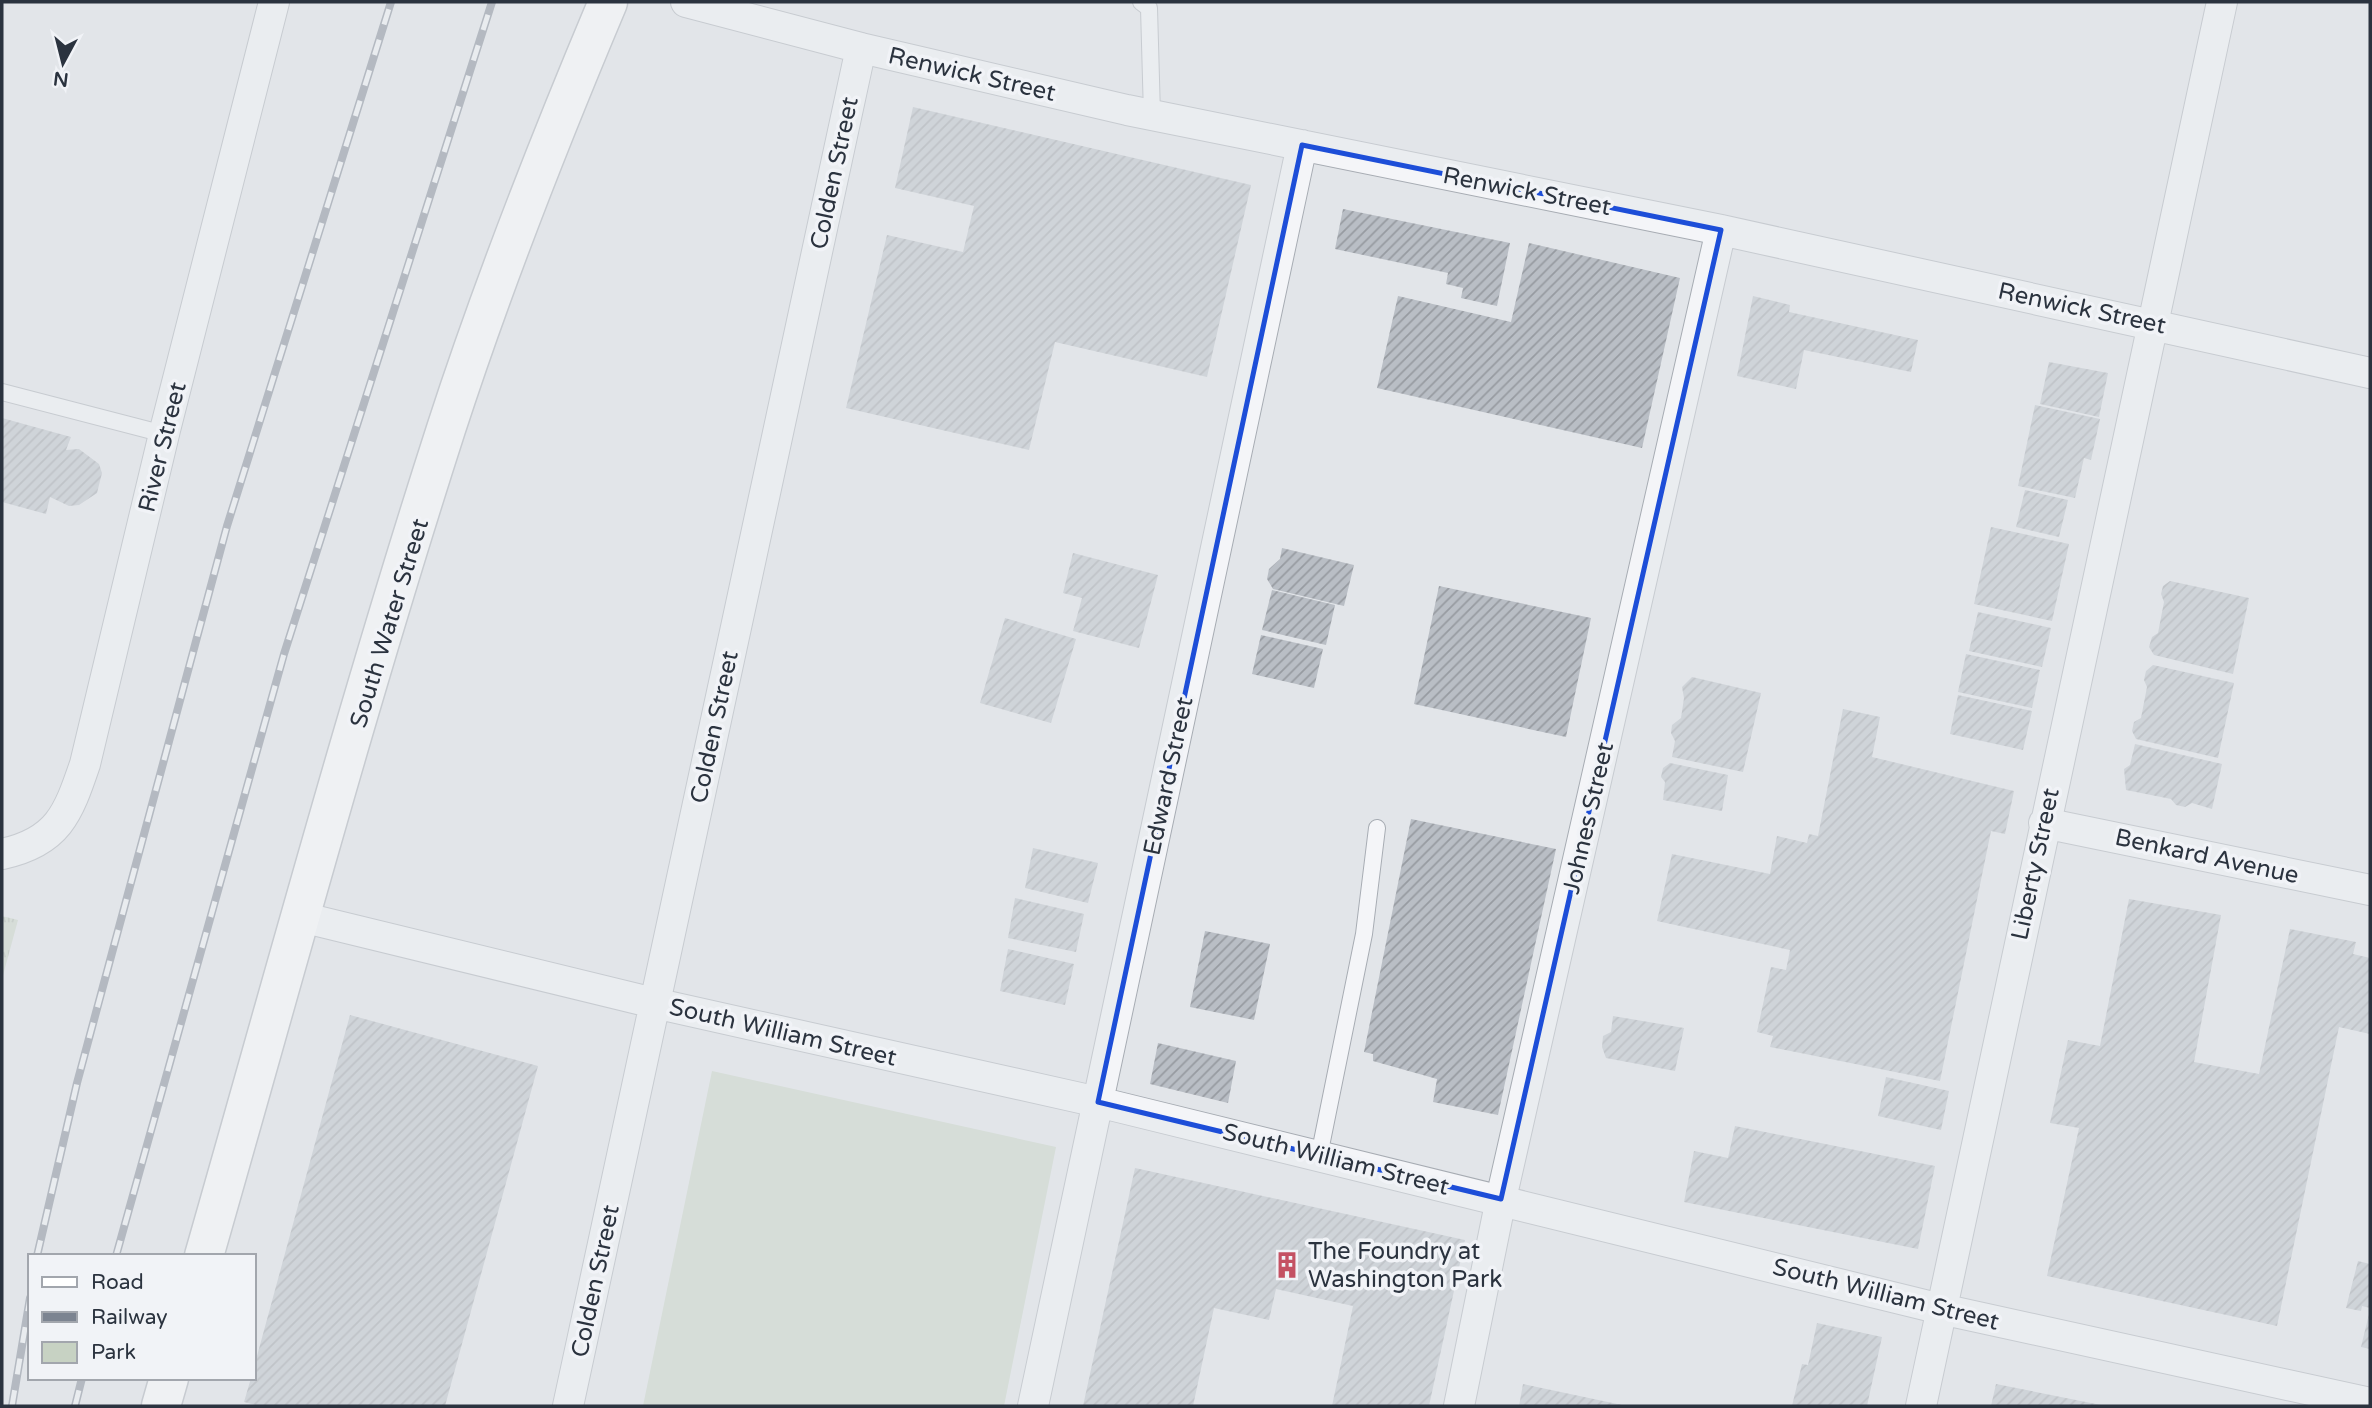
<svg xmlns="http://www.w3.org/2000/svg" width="2372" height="1408" font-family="'Varela Round',sans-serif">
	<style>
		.grass { fill: url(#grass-tufts) }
		.park { fill: #c7d2c3 }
		.building { fill: url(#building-hatch) }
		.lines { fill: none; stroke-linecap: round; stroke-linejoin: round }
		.lane-casing { stroke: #a7acb3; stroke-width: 18 }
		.street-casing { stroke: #a7acb3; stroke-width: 32 }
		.secondary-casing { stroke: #a7acb3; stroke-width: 41 }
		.lane { stroke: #f4f5f8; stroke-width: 16 }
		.street { stroke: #f4f5f8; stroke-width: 30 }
		.secondary { stroke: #fff; stroke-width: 38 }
		.rail-casing { stroke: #7c8491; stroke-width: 8 }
		.rail { stroke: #f1f3f7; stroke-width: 5; stroke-dasharray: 16; stroke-linecap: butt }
		.marked { fill: none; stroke: #1d4ed8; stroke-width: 5; stroke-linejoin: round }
		.labels { text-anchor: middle; stroke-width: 7; stroke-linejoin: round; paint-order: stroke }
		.street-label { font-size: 24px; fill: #2b333f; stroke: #f1f3f7 }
		.poi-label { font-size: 24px; fill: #2b333f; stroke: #f1f3f7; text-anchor: start }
	</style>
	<defs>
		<pattern id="grass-tufts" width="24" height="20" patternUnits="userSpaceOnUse" patternTransform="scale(1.75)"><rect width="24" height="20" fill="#c7d2c3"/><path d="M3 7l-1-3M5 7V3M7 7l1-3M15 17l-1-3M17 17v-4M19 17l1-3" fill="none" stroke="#abb5a9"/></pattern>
		<pattern id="building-hatch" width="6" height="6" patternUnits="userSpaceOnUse" patternTransform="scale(1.75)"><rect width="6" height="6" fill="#b9bec5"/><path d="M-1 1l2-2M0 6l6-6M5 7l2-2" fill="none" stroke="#979ba1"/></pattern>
	</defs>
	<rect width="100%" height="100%" fill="#e2e5e9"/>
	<path class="grass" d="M 2,916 L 18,920 L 2,979 Z"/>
	<path class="park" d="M 712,1071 L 1056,1147 L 1004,1406 L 643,1406 Z"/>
	<path class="building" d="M 913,107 L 1251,185 L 1207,377 L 1055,342 L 1029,450 L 846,408 L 887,235 L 963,252 L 974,206 L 895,188 Z
		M 1343,209 L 1510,243 L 1497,306 L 1461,298 L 1463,288 L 1446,284 L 1448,273 L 1335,249 Z
		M 1529,243 L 1680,278 L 1642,448 L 1377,388 L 1398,296 L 1511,322 Z
		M 1753,296 L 1790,305 L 1789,312 L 1918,340 L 1911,372 L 1804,350 L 1796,389 L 1737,376 Z
		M 2049,362 L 2108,373 L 2099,417 L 2040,404 Z
		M 2035,405 L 2100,419 L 2091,460 L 2084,458 L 2075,498 L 2018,486 Z
		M 2,418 L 71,437 L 66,450 L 79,449 L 99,464 L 102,473 L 97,493 L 79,505 L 69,506 L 50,497 L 46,514 L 2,502 Z
		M 2025,490 L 2068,500 L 2059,537 L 2016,527 Z
		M 1991,527 L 2069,544 L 2052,621 L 1974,604 Z
		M 1282,548 L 1354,565 L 1344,606 L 1273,589 L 1267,579 L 1269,569 L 1280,559 Z
		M 1073,553 L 1158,575 L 1139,648 L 1073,631 L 1082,598 L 1063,593 Z
		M 2170,581 L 2249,598 L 2233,674 L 2154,655 L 2149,647 L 2152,637 L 2158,633 L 2164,602 L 2161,594 L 2163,586 Z
		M 1439,586 L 1591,618 L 1566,737 L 1414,704 Z
		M 1272,590 L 1335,605 L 1326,645 L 1262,630 Z
		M 1978,612 L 2051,628 L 2042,667 L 1969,651 Z
		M 1005,618 L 1076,639 L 1051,723 L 980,703 Z
		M 1261,635 L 1323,649 L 1314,688 L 1252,674 Z
		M 1966,654 L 2040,670 L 2032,708 L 1958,692 Z
		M 2153,665 L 2234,683 L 2218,758 L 2136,739 L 2132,731 L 2134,722 L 2141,718 L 2147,687 L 2144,680 L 2146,671 Z
		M 1692,677 L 1761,693 L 1743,772 L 1672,757 L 1675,741 L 1671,733 L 1672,725 L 1681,718 L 1684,698 L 1682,687 Z
		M 1958,695 L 2032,711 L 2023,750 L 1950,734 Z
		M 1843,709 L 1880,717 L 1872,757 L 2014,791 L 2005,834 L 1991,831 L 1940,1081 L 1770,1047 L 1773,1036 L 1757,1032 L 1771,967 L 1786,970 L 1790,950 L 1657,921 L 1672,854 L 1770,874 L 1777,836 L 1807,843 L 1809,834 L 1818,836 Z
		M 2135,744 L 2222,764 L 2212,809 L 2192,803 L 2185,807 L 2176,805 L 2171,799 L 2126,790 L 2124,769 L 2130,765 Z
		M 1670,763 L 1728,775 L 1722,811 L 1663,800 L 1665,782 L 1661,777 L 1663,768 Z
		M 1411,819 L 1556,849 L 1498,1115 L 1433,1102 L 1437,1079 L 1373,1061 L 1373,1054 L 1364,1052 Z
		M 1033,848 L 1098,863 L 1088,903 L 1025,888 Z
		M 1015,898 L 1084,914 L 1076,952 L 1008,938 Z
		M 2129,899 L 2221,915 L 2194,1062 L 2259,1074 L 2290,929 L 2356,942 L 2353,954 L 2370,958 L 2370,1034 L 2339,1027 L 2277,1326 L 2047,1276 L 2079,1128 L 2050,1123 L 2068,1040 L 2100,1046 Z
		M 1205,931 L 1270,944 L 1254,1020 L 1190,1007 Z
		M 1008,949 L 1074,964 L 1065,1005 L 1000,991 Z
		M 350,1015 L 538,1066 L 445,1406 L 260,1406 L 244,1402 L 251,1378 L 254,1378 L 254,1367 Z
		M 1613,1016 L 1684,1028 L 1675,1071 L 1606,1058 L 1602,1047 L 1603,1036 L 1611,1032 Z
		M 1158,1043 L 1236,1061 L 1228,1103 L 1150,1084 Z
		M 1886,1077 L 1949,1091 L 1941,1130 L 1878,1116 Z
		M 1735,1126 L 1935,1166 L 1918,1249 L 1684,1202 L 1694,1151 L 1728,1158 Z
		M 1135,1168 L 1465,1240 L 1429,1406 L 1332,1406 L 1353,1306 L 1276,1289 L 1269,1320 L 1214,1308 L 1193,1406 L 1083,1406 Z
		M 2358,1261 L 2370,1264 L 2370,1308 L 2362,1306 L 2361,1311 L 2346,1308 Z
		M 2369,1314 L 2370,1315 L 2370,1349 L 2361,1347 Z
		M 1817,1323 L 1882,1337 L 1867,1406 L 1792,1406 L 1802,1364 L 1808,1365 Z
		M 1523,1384 L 1622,1405 L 1622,1406 L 1519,1406 Z
		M 1996,1384 L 2101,1405 L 2100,1406 L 1991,1406 Z"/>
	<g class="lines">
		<defs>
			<path id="lane" d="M 1141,2 L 1149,8 L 1152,115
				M 2,392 L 164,434
				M 1319,1156 L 1364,934 L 1377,828"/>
			<path id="street" d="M 686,2 L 861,48 L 1127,110 L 1721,230 L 2370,373
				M 2044,823 L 2370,890
				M 2,854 C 58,842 68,814 85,764 L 165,430 L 274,2
				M 301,917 L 654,1003 L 1098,1102 L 1941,1309 L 2370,1403
				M 568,1406 L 861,48
				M 1033,1406 L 1302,145
				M 1459,1406 L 1501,1199 L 1721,230
				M 1921,1406 L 2222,2"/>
			<path id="secondary" d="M 204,1256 C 283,980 358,702 446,429 C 493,284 549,142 608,2
				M 161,1406 L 169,1378"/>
		</defs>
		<use href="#lane" class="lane-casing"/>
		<use href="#street" class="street-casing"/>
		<use href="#secondary" class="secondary-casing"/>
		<use href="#lane" class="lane"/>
		<use href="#street" class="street"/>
		<use href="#secondary" class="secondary"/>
		<defs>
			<path id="rail" d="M 37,1256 L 77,1083 L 227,526 L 391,2
				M 116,1256 L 284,654 L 492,2
				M 12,1406 L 30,1298
				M 75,1406 L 82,1378"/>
		</defs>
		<use href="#rail" class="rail-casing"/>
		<use href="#rail" class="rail"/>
	</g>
	<path d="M0 0H2372V1408H0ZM 1302,145 L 1721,230 L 1501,1199 L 1098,1102 Z" fill="#e2e5e9" fill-opacity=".55" fill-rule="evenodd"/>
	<path class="marked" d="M 1302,145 L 1721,230 L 1501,1199 L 1098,1102 Z"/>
	<defs>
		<symbol id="building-bare" viewBox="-9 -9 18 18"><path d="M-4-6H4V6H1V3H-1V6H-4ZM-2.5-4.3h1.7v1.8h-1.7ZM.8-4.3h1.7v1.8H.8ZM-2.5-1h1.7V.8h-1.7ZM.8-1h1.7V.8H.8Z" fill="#c45163" stroke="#f1f3f7" stroke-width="2.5" paint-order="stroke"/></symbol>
	</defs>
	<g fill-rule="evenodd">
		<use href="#building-bare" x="1268" y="1246" width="38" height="38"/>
	</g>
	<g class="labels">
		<g class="street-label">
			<text transform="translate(972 74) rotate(13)" y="8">Renwick Street</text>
			<text transform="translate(834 173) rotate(-78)" y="8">Colden Street</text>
			<text transform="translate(1527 191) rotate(11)" y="8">Renwick Street</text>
			<text transform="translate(2082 308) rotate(12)" y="8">Renwick Street</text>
			<text transform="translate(162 447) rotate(-76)" y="8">River Street</text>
			<text transform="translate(389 623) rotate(-73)" y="8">South Water Street</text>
			<text transform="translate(714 727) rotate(-78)" y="8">Colden Street</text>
			<text transform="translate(1168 776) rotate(-78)" y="8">Edward Street</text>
			<text transform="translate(1588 818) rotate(-77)" y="8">Johnes Street</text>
			<text transform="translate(2207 856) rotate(12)" y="8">Benkard Avenue</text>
			<text transform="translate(2035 864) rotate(-78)" y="8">Liberty Street</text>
			<text transform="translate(783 1032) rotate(13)" y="8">South William Street</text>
			<text transform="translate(1336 1159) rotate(14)" y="8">South William Street</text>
			<text transform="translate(595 1281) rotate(-78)" y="8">Colden Street</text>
			<text transform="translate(1886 1294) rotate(14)" y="8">South William Street</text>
		</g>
		<g class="poi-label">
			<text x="1308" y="1259">The Foundry at<tspan x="1308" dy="28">Washington Park</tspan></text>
		</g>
	</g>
	<rect width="2372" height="1408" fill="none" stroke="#2b333f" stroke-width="7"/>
	<rect x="28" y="1254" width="228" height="126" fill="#f1f3f7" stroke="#a2a6ad" stroke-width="2"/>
	<rect x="42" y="1277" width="35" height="10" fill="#ffffff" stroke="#a2a6ad" stroke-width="2"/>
	<text x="91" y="1289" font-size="21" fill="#2b333f">Road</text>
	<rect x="42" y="1312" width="35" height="10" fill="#7c8491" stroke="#a2a6ad" stroke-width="2"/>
	<text x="91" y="1324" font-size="21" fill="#2b333f">Railway</text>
	<rect x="42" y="1342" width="35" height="21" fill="#c7d2c3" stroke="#a2a6ad" stroke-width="2"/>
	<text x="91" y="1359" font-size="21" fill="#2b333f">Park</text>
	<g transform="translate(63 63) rotate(187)" stroke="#f1f3f7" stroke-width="5" paint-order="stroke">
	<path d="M0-5L12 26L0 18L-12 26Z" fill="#2b333f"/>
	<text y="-10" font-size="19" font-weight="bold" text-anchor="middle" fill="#2b333f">N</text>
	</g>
</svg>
